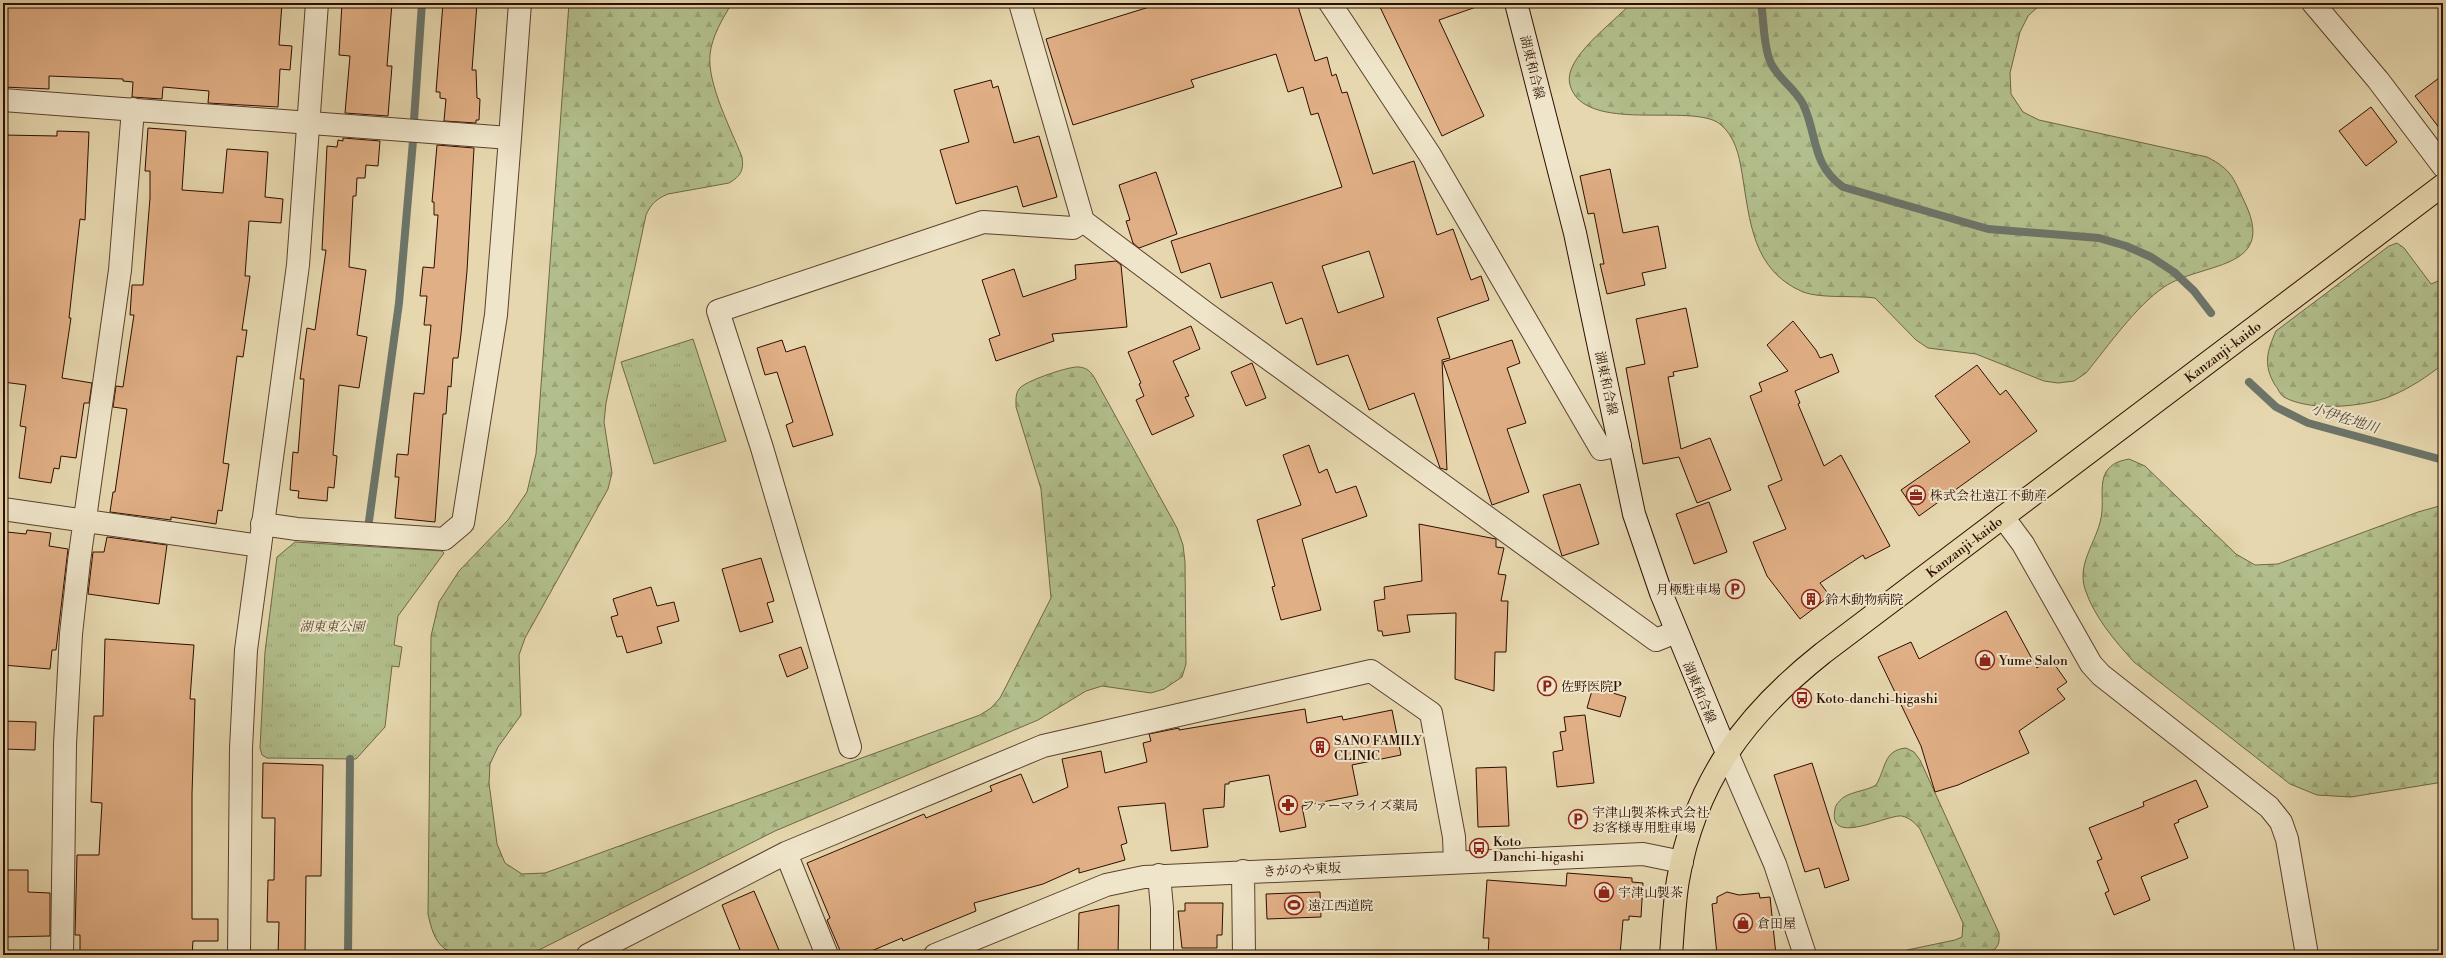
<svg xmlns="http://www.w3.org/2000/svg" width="2446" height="958" font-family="'Libre Bodoni','Noto Serif JP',serif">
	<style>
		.forest { fill: url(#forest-firs); stroke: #706646 }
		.park { fill: url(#park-tufts); stroke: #706646 }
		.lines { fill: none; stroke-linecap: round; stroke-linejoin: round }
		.stream { stroke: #6c7569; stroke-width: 8 }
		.building { fill: #e1af85; stroke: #2e0e00; fill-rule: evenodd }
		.minor-casing { stroke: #5c402c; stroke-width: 24 }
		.tertiary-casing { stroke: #5c402c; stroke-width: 24 }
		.secondary-casing { stroke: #2e0e00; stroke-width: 24 }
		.primary-casing { stroke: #2e0e00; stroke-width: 24 }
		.minor { stroke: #efe5ca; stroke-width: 22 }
		.tertiary { stroke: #efe5ca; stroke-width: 22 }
		.secondary { stroke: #efe5ca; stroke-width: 22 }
		.primary { stroke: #e6d7ae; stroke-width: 22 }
		.labels { text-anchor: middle; stroke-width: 4; stroke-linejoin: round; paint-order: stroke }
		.street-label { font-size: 13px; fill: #2e0e00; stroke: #efe5ca }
		.poi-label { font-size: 13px; fill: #2e0e00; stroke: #efe5ca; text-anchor: start }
		.park-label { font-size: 13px; font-style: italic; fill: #5c4c31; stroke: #efe5ca }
		.water-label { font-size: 14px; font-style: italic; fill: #524a3d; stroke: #efe5ca }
	</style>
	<defs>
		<pattern id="forest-firs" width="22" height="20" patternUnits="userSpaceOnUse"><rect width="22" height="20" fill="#b2bf8c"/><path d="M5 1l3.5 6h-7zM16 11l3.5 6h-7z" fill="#99a377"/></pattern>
		<pattern id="park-tufts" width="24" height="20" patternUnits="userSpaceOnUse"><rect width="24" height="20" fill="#b2bf8c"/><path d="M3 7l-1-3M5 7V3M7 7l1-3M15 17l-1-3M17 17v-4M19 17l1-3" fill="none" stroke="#99a377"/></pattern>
	</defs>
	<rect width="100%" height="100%" fill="#e6d7ae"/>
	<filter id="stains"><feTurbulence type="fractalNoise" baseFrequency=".005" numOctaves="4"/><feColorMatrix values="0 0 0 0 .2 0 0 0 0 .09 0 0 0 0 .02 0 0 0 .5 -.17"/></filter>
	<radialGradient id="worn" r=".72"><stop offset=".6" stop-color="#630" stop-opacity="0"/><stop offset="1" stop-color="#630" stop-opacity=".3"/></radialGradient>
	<path class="forest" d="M 569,3 L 732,3 C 723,18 712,36 710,54 C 707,84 731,129 742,157 C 744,170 741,176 729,183 L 668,194 C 656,199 651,204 646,215 L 606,403 L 604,422 L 612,473 L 608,489 L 525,638 L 519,655 L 521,715 L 498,747 L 490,764 L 489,783 L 497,844 L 505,863 L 522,874 L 545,873 L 980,715 L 991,708 L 1000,698 L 1051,598 L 1041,489 L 1016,407 C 1016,400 1015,392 1021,387 C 1029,380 1069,366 1079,367 C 1087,368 1090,371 1094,377 L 1177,528 L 1183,545 L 1185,562 L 1186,664 L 1182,677 L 1164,689 L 1151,693 L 1102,686 L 1086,691 L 1038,720 L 775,831 L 539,950 C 518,955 464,958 445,949 C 434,941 431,927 428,914 L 431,636 L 439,602 L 459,571 L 508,520 L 527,492 L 536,454 Z
		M 1631,3 L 2042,3 L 2028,16 L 2020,32 L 2010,73 L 2011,94 L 2023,112 L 2039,120 L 2207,157 C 2233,170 2234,180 2246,205 C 2276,271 2201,262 2164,287 C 2135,307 2109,345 2086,373 L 2074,381 L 2058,383 L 2044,381 L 1976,354 L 1928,348 L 1916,340 L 1875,298 C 1854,295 1822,299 1803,292 C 1752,270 1750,221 1742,173 C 1739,155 1735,136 1720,124 C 1692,102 1584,135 1570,85 C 1562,58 1615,22 1631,3 Z
		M 2397,243 L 2404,248 L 2431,284 L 2443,279 L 2443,364 C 2427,377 2410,388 2391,396 C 2365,407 2310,412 2284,397 C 2280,395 2278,388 2275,385 C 2263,365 2267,351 2276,331 L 2389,246 Z
		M 2129,459 L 2145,466 L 2236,554 L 2255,565 L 2278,564 L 2418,512 L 2443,505 L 2443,782 L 2351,797 L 2317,795 L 2290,784 L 2134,662 C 2115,641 2094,617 2085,589 C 2076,561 2100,539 2102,511 C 2103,499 2100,482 2106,472 C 2112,463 2119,461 2129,459 Z
		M 1906,748 L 1914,752 L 1920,760 L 1999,933 C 1999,938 2000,943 1996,948 C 1986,958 1918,955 1901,955 L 1907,950 L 1955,940 L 1962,937 L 1963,923 L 1920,829 C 1915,823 1910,818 1902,816 C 1887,814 1827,848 1835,809 C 1835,805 1841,799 1844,797 C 1854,791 1866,791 1876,785 C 1886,769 1883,750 1906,748 Z"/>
	<path class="park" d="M 693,339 L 726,441 L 654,464 L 621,362 Z
		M 295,542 L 442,551 L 444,553 L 398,616 L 394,645 L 402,647 L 399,667 L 392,666 L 385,727 L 356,759 L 267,758 L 262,755 L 260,748 L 265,652 L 277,557 Z"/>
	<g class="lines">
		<path class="stream" d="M 1761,3 C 1764,21 1763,43 1770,61 C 1776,77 1795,88 1803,104 C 1818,136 1811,164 1843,187 L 1988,229 L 2099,238 L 2126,246 L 2151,257 L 2174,272 L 2194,291 L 2211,313
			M 414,120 L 422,3
			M 2249,382 L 2276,407 L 2308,423 L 2443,460
			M 369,521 L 399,303 L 413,141
			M 348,955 L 350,759"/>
	</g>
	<path class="building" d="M 3,3 L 282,3 L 279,45 L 292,46 L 290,70 L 280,69 L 278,107 L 208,103 L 209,91 L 163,87 L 162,99 L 132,97 L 133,82 L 123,81 L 123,79 L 49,76 L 49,89 L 3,87 Z
		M 342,3 L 392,3 L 387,66 L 392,66 L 388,116 L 345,113 L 350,56 L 339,55 Z
		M 443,3 L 477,3 L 472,70 L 476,70 L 477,98 L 480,99 L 479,120 L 476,120 L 476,123 L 444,121 L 446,99 L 440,98 L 440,92 L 436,92 Z
		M 1162,3 L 1297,3 L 1315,61 L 1327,57 L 1332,76 L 1336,74 L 1342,93 L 1347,92 L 1373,174 L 1414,161 L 1437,235 L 1453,229 L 1471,280 L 1481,276 L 1489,300 L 1437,318 L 1450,358 L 1442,360 L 1447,470 L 1440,468 L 1414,393 L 1369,410 L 1348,355 L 1317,365 L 1302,318 L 1286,324 L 1272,282 L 1221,298 L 1210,263 L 1181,273 L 1171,241 L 1342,187 L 1318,113 L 1311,115 L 1303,87 L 1288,92 L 1276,54 L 1191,80 L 1194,87 L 1073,125 L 1046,39 ZM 1369,251 L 1384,297 L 1338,313 L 1322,266 Z
		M 1378,3 L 1479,3 L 1479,6 L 1439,20 L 1484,116 L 1442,136 Z
		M 2443,75 L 2443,133 L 2415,96 Z
		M 991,80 L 993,88 L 998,86 L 1014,143 L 1039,136 L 1057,197 L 1023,207 L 1017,186 L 956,204 L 940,150 L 969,142 L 954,90 Z
		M 2371,107 L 2397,142 L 2366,166 L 2339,131 Z
		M 148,128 L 186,131 L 182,190 L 223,193 L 227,149 L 268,152 L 265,197 L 283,199 L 281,223 L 249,221 L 245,276 L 250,276 L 242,330 L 247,330 L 243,357 L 237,356 L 223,463 L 229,464 L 222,511 L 218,510 L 216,524 L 171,517 L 171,520 L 110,512 L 113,492 L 115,492 L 127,409 L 113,407 L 116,386 L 123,387 L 134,315 L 130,315 L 132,285 L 143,285 L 150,198 L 150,171 L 145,171 Z
		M 57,131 L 89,132 L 85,220 L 80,219 L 69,318 L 71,318 L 62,378 L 92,383 L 89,403 L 84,403 L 76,458 L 61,456 L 59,469 L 54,468 L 51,483 L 19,478 L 26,427 L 20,426 L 26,385 L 3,382 L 3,135 L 57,136 Z
		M 343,138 L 380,141 L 378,166 L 366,165 L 365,178 L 357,178 L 356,196 L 353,196 L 349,267 L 366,270 L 357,335 L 367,337 L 359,388 L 339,385 L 333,455 L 337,456 L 334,488 L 328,487 L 327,501 L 298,498 L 299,491 L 290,490 L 293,452 L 298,453 L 304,379 L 300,379 L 307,328 L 315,330 L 326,250 L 322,250 L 327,146 L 337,147 L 338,140 L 343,141 Z
		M 437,145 L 474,148 L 467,271 L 461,334 L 458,358 L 453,358 L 451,387 L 448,386 L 446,414 L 443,414 L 435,522 L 395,518 L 399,477 L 395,477 L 397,454 L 408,455 L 414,393 L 424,394 L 431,325 L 424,325 L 427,296 L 420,296 L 423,267 L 434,268 L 438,215 L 434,215 L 434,202 L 432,202 Z
		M 1610,169 L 1623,233 L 1658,226 L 1666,268 L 1642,273 L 1645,285 L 1607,294 L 1600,264 L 1604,264 L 1594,213 L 1588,214 L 1580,176 Z
		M 1156,172 L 1177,234 L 1139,248 L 1133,243 L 1126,221 L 1130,220 L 1119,185 Z
		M 1116,261 L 1121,265 L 1127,327 L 1052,334 L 1054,341 L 996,361 L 989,339 L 1000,335 L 982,280 L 1014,269 L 1023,297 L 1076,279 L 1075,265 Z
		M 1686,308 L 1698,367 L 1673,372 L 1674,376 L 1668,377 L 1681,449 L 1710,438 L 1731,490 L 1697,503 L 1679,457 L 1643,464 L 1626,368 L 1645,364 L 1636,319 Z
		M 1793,321 L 1816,350 L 1820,358 L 1832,354 L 1839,372 L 1795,391 L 1800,403 L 1798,404 L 1824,466 L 1841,455 L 1890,546 L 1865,559 L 1863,555 L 1820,583 L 1830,596 L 1800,619 L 1767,576 L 1753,542 L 1786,529 L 1768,486 L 1782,480 L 1750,396 L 1762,391 L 1759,383 L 1788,371 L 1767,345 Z
		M 1191,326 L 1200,349 L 1173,361 L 1189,396 L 1185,397 L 1194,416 L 1152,435 L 1136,400 L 1144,396 L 1139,384 L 1141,383 L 1128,352 Z
		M 782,340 L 786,352 L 805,346 L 833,435 L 793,447 L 786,425 L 793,422 L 777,372 L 765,375 L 757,348 Z
		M 1512,340 L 1520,363 L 1507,368 L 1526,423 L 1507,429 L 1529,492 L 1492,505 L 1443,362 Z
		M 1252,363 L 1266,398 L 1246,406 L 1231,372 Z
		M 1977,365 L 2000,395 L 2006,390 L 2037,431 L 1919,516 L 1901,490 L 1970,442 L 1935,396 Z
		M 1309,445 L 1319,473 L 1327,469 L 1336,493 L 1356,486 L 1367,516 L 1302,539 L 1321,610 L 1281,620 L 1272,587 L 1275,586 L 1257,520 L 1301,505 L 1283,455 Z
		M 1580,484 L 1599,544 L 1562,556 L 1543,495 Z
		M 1709,502 L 1727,552 L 1694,564 L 1676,514 Z
		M 1419,524 L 1496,539 L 1496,547 L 1504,548 L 1498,574 L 1506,575 L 1501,601 L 1508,601 L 1506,652 L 1495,652 L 1494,691 L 1455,679 L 1456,613 L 1407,615 L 1410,632 L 1383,636 L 1382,631 L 1378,631 L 1374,601 L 1385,599 L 1384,587 L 1422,581 Z
		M 27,530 L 51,533 L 49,546 L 68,549 L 56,650 L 52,650 L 50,669 L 3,665 L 3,556 L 7,532 L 26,534 Z
		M 107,537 L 167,545 L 159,604 L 88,594 L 93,552 L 104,552 Z
		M 761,558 L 774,601 L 767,603 L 773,622 L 740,632 L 722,569 Z
		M 651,587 L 657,606 L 674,602 L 679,621 L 657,627 L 662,643 L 627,653 L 622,636 L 617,637 L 611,617 L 618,615 L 613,599 Z
		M 2006,611 L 2037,668 L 2050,658 L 2067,682 L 2057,689 L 2065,699 L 2019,731 L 2029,753 L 1958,785 L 1935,792 L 1921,746 L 1878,657 L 1911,642 L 1919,659 Z
		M 105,639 L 194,645 L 190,699 L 195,699 L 192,794 L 192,919 L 218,919 L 218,941 L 193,941 L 192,955 L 87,955 L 87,952 L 80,952 L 80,935 L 75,935 L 77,855 L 99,855 L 102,803 L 91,802 L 92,777 L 94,716 L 103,716 Z
		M 801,647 L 808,668 L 787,677 L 779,655 Z
		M 1593,687 L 1626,697 L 1620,717 L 1587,708 Z
		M 1305,709 L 1307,723 L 1342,716 L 1343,720 L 1392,710 L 1401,755 L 1352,765 L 1358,795 L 1302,806 L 1306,827 L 1280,832 L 1269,775 L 1229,782 L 1229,784 L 1225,784 L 1224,807 L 1203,809 L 1208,847 L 1171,851 L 1165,803 L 1118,807 L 1127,843 L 1121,845 L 1125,860 L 1079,873 L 1079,868 L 1043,884 L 974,903 L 976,911 L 903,941 L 902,938 L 862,955 L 842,955 L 827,920 L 830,918 L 807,863 L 924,814 L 926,818 L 992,791 L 990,786 L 1021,774 L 1033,803 L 1068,787 L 1062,759 L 1101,751 L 1105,773 L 1147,762 L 1143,743 L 1151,741 L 1149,734 L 1179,728 L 1179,730 Z
		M 1585,715 L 1594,783 L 1557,787 L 1553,752 L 1563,750 L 1560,732 L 1566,731 L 1564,717 Z
		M 3,721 L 36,722 L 35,750 L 3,749 Z
		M 263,763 L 323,765 L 321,876 L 306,876 L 305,955 L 278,955 L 279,922 L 267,922 L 268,880 L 274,880 L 275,818 L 262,818 Z
		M 1812,763 L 1849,880 L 1825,888 L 1819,868 L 1805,872 L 1774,775 Z
		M 1506,767 L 1509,826 L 1478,827 L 1476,768 Z
		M 2196,780 L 2208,807 L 2178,820 L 2179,822 L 2174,824 L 2188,858 L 2141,877 L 2150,900 L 2114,915 L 2105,893 L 2109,891 L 2097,861 L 2102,859 L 2089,828 L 2144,806 L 2143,802 Z
		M 3,870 L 28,870 L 28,892 L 50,893 L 50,936 L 3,937 Z
		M 1567,873 L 1632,878 L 1632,882 L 1643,883 L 1641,917 L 1629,916 L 1629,920 L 1623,920 L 1620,955 L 1488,955 L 1489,938 L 1483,938 L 1487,880 L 1566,886 Z
		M 754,891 L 781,955 L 742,955 L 722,905 Z
		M 1320,892 L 1321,917 L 1267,919 L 1266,894 Z
		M 1727,892 L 1739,895 L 1759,893 L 1760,898 L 1770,897 L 1776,955 L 1717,955 L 1712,904 L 1717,903 L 1717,897 Z
		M 1185,903 L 1223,903 L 1222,935 L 1217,935 L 1217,948 L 1182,948 L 1178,911 L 1185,911 Z
		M 1119,905 L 1118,955 L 1078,955 L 1079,913 Z"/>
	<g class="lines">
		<defs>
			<path id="minor" d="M 1020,3 L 1083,221 L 1207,314 L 1656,640 L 1676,632
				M 2313,3 L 2378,80 L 2443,166
				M 3,100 L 510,138 L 496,315 L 463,523 L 444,539 L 297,529 L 262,524
				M 510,138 L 520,3
				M 3,509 L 260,546
				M 2003,517 L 2023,544 L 2091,664 L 2101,675 L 2269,807 L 2281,822 L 2287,839 L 2307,955
				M 850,747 L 762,448 L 718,311 L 983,222 L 1073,228 L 1083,221
				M 786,853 L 827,955
				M 1243,871 L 1244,955
				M 1159,875 L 1162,908 L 1162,955
				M 62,955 L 65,744 L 71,634 L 79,561 L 120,270 L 133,109
				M 588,955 L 786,853 L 1043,746 L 1371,671 L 1431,713 L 1454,837 L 1455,862
				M 935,955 L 1106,885 L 1144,877 L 1643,854 L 1682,862"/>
			<path id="tertiary" d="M 1330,3 L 1430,155 L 1601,449 L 1620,445
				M 1727,753 L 1775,864 L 1805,955
				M 239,955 L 241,748 L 246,650 L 298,265 L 317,3"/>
			<path id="secondary" d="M 1516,3 L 1575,233 L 1634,514 L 1661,593 L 1727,753"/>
			<g id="primary">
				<path id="s1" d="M 1671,955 C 1673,930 1674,904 1678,880 C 1695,781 1746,714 1823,653 L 2443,185"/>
			</g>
		</defs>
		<use href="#minor" class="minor-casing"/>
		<use href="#tertiary" class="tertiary-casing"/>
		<use href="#secondary" class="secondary-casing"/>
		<use href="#primary" class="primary-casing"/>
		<use href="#minor" class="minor"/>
		<use href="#tertiary" class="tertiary"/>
		<use href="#secondary" class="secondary"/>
		<use href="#primary" class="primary"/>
	</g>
	<defs>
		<symbol id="office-ring" viewBox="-11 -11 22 22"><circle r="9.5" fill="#efe5ca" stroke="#8f2418" stroke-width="1.5"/><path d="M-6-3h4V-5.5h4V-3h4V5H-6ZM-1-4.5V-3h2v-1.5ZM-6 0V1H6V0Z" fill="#8f2418"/></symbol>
		<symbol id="parking-ring" viewBox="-11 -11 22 22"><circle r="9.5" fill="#efe5ca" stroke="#8f2418" stroke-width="1.5"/><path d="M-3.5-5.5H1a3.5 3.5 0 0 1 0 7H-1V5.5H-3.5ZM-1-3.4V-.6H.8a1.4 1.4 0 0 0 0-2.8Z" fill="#8f2418"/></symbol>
		<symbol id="building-ring" viewBox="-11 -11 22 22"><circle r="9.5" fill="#efe5ca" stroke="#8f2418" stroke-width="1.5"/><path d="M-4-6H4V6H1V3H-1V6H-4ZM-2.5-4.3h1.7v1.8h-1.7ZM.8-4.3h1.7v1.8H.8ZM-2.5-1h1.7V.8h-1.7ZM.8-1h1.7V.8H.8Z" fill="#8f2418"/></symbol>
		<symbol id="shop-ring" viewBox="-11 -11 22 22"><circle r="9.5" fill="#efe5ca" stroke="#8f2418" stroke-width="1.5"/><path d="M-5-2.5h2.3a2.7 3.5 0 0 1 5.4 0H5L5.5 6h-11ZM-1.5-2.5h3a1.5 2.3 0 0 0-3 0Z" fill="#8f2418"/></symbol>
		<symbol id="bus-ring" viewBox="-11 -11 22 22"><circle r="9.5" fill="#efe5ca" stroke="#8f2418" stroke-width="1.5"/><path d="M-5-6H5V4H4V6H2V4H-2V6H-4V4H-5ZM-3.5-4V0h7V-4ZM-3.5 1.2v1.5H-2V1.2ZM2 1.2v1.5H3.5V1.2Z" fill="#8f2418"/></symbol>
		<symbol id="pharmacy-ring" viewBox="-11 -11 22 22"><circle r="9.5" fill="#efe5ca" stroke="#8f2418" stroke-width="1.5"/><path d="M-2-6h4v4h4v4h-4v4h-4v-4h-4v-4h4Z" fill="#8f2418"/></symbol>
		<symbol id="stadium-ring" viewBox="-11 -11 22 22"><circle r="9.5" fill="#efe5ca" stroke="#8f2418" stroke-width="1.5"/><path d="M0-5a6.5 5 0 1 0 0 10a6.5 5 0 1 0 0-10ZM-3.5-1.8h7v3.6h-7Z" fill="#8f2418"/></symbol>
	</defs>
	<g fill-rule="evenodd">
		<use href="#office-ring" x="1905" y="484" width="22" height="22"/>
		<use href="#parking-ring" x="1724" y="578" width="22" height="22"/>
		<use href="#building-ring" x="1800" y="588" width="22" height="22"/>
		<use href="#shop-ring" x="1974" y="649" width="22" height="22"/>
		<use href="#parking-ring" x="1536" y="675" width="22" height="22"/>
		<use href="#bus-ring" x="1791" y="687" width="22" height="22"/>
		<use href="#building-ring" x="1309" y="736" width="22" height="22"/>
		<use href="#pharmacy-ring" x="1277" y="794" width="22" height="22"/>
		<use href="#parking-ring" x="1567" y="808" width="22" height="22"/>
		<use href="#bus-ring" x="1468" y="837" width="22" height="22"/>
		<use href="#shop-ring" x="1593" y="881" width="22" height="22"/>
		<use href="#stadium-ring" x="1283" y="894" width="22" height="22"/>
		<use href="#shop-ring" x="1732" y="912" width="22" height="22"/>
	</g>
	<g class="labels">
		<g class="street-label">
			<text transform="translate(1533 67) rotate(76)" y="5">湖東和合線</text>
			<text dy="5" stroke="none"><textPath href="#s1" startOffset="852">Kanzanji-kaido</textPath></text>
			<text transform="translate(1607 383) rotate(78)" y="5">湖東和合線</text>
			<text dy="5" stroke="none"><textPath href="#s1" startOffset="528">Kanzanji-kaido</textPath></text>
			<text transform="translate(1700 692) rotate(67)" y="5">湖東和合線</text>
			<text transform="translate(1302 869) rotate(-3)" y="5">きがのや東坂</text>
		</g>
		<g class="poi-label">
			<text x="1930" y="500">株式会社遠江不動産</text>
			<text x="1721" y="594" text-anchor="end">月極駐車場</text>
			<text x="1825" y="604">鈴木動物病院</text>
			<text x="1999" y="665">Yume Salon</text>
			<text x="1561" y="691">佐野医院P</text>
			<text x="1816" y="703">Koto-danchi-higashi</text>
			<text x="1334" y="745">SANO FAMILY<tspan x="1334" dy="15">CLINIC</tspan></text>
			<text x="1302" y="810">ファーマライズ薬局</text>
			<text x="1592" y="817">宇津山製茶株式会社<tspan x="1592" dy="15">お客様専用駐車場</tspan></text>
			<text x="1493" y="846">Koto<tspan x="1493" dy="15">Danchi-higashi</tspan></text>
			<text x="1618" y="897">宇津山製茶</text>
			<text x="1308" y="910">遠江西道院</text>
			<text x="1757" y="928">倉田屋</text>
		</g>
		<g class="park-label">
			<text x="332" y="631">湖東東公園</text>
		</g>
		<g class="water-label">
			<text transform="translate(2345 418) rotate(17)" y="5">小伊佐地川</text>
		</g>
	</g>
	<rect width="2446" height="958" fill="none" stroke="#e6d7ae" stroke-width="16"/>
	<rect x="4" y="4" width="2438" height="950" fill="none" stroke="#2e0e00" stroke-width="2"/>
	<rect x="8" y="8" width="2430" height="942" fill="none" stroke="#2e0e00"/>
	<rect width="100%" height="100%" filter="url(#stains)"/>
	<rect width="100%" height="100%" fill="url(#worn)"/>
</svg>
